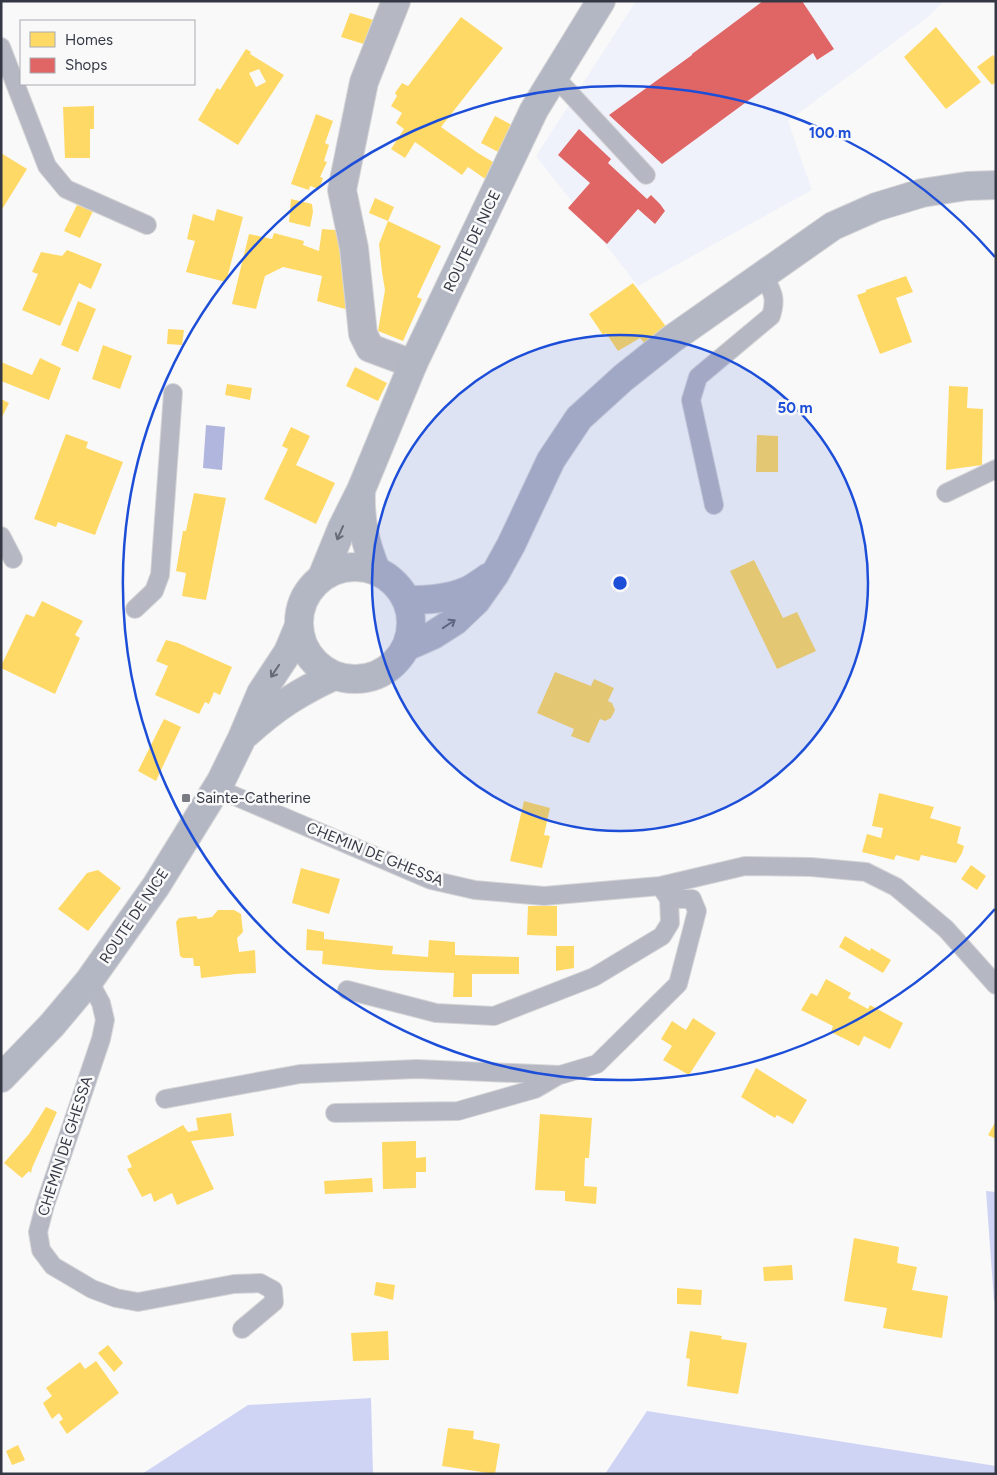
<svg xmlns="http://www.w3.org/2000/svg" width="997" height="1475" font-family="Figtree,sans-serif">
	<style>
		.built { fill: #f0f2fb }
		.forest { fill: #cfd4f4 }
		.water { fill: #b0b6dd }
		.homes { fill: #ffd966; fill-rule: evenodd }
		.shops { fill: #e06666 }
		.lines { fill: none; stroke-linecap: round; stroke-linejoin: round }
		.service-casing { stroke: #d6d6d8; stroke-width: 20 }
		.minor-casing { stroke: #d6d6d8; stroke-width: 30 }
		.secondary-casing { stroke: #d6d6d8; stroke-width: 30 }
		.service { stroke: #b5b7c3; stroke-width: 18 }
		.minor { stroke: #b5b7c3; stroke-width: 28 }
		.secondary { stroke: #b3b6c3; stroke-width: 28 }
		.oneway { stroke: #676a77 }
		.ring { fill: none; stroke: #1d4ed8; stroke-width: 2.5 }
		.poi-dot { fill: #797b83; stroke: #f9f9f9; stroke-width: 2 }
		.labels { text-anchor: middle; stroke-width: 5; stroke-linejoin: round; paint-order: stroke }
		.street-label { font-size: 15px; fill: #343744; stroke: #f9f9f9 }
		.poi-label { font-size: 15px; fill: #343744; stroke: #f9f9f9; text-anchor: start }
		.centre { fill: #1d4ed8; stroke: #f9f9f9; stroke-width: 2.5 }
		.ring-label { font-size: 15px; text-anchor: middle; font-weight: bold; fill: #1d4ed8; stroke: #f9f9f9; stroke-width: 5; stroke-linejoin: round; paint-order: stroke }
	</style>
	<rect width="100%" height="100%" fill="#f9f9f9"/>
	<path class="built" d="M 636,1 L 944,1 L 928,17 L 788,121 L 812,190 L 638,286 L 536,156 Z"/>
	<path class="forest" d="M 986,1191 L 996,1192 L 996,1301 L 994,1301 Z
		M 371,1398 L 373,1474 L 142,1474 L 248,1405 Z
		M 647,1411 L 996,1466 L 996,1474 L 605,1474 Z"/>
	<path class="water" d="M 206,425 L 225,427 L 222,470 L 203,468 Z"/>
	<path class="homes" d="M 350,13 L 374,20 L 367,45 L 341,37 Z
		M 461,17 L 503,48 L 441,127 L 478,153 L 503,168 L 494,185 L 468,167 L 462,175 L 415,142 L 405,158 L 391,149 L 404,129 L 396,123 L 402,113 L 391,106 L 397,96 L 395,93 L 402,83 L 408,86 Z
		M 936,27 L 981,82 L 946,109 L 904,57 Z
		M 246,49 L 251,52 L 250,54 L 284,75 L 238,145 L 198,120 L 217,88 L 220,90 ZM 259,69 L 266,82 L 256,87 L 249,73 Z
		M 993,55 L 996,59 L 996,82 L 992,85 L 977,67 Z
		M 94,106 L 94,129 L 90,129 L 90,158 L 65,158 L 63,107 Z
		M 316,114 L 333,121 L 325,143 L 329,145 L 324,161 L 327,162 L 320,177 L 323,178 L 319,189 L 310,186 L 309,190 L 291,184 Z
		M 495,116 L 521,130 L 508,157 L 481,143 Z
		M 1,153 L 27,169 L 1,211 Z
		M 375,198 L 394,207 L 388,221 L 441,246 L 417,297 L 422,299 L 403,341 L 378,331 L 385,290 L 382,272 L 379,244 L 388,221 L 369,213 Z
		M 291,199 L 312,204 L 313,212 L 310,227 L 289,222 Z
		M 77,205 L 94,209 L 80,238 L 64,231 Z
		M 217,209 L 243,217 L 226,282 L 186,272 L 195,241 L 187,239 L 193,214 L 214,221 Z
		M 322,229 L 336,230 L 343,251 L 345,275 L 345,309 L 317,301 L 322,276 L 283,267 L 265,276 L 256,309 L 232,304 L 249,234 L 272,239 L 274,233 L 304,241 L 303,245 L 319,251 Z
		M 67,250 L 102,264 L 91,289 L 79,283 L 60,326 L 22,310 L 38,274 L 32,272 L 41,252 L 62,256 Z
		M 906,276 L 913,292 L 896,298 L 912,342 L 880,354 L 857,295 L 866,292 L 866,290 Z
		M 633,283 L 668,329 L 645,344 L 640,338 L 618,351 L 606,333 L 603,335 L 589,314 Z
		M 78,301 L 96,309 L 78,352 L 61,345 Z
		M 168,329 L 184,330 L 182,345 L 167,344 Z
		M 103,345 L 132,356 L 120,389 L 92,379 Z
		M 40,358 L 61,368 L 49,400 L 1,381 L 1,362 L 32,375 Z
		M 355,367 L 387,383 L 378,401 L 346,386 Z
		M 227,384 L 252,388 L 250,400 L 225,395 Z
		M 949,386 L 968,387 L 967,408 L 983,409 L 982,465 L 946,470 Z
		M 1,399 L 9,403 L 1,419 Z
		M 291,427 L 310,436 L 296,465 L 335,483 L 316,524 L 264,499 L 288,449 L 282,446 Z
		M 66,434 L 88,442 L 86,448 L 123,462 L 95,535 L 58,522 L 56,527 L 34,519 Z
		M 757,435 L 778,436 L 778,472 L 756,472 Z
		M 194,493 L 226,498 L 206,600 L 182,596 L 186,573 L 176,571 L 183,531 L 186,531 Z
		M 754,560 L 783,618 L 797,612 L 816,651 L 777,669 L 730,571 Z
		M 42,601 L 83,621 L 75,635 L 80,638 L 55,694 L 1,668 L 1,666 L 26,614 L 34,617 Z
		M 166,640 L 178,643 L 232,667 L 220,695 L 214,692 L 209,704 L 205,702 L 199,714 L 155,695 L 168,666 L 156,661 Z
		M 555,672 L 591,686 L 594,679 L 614,688 L 608,701 L 612,703 L 615,710 L 611,718 L 605,721 L 600,719 L 589,743 L 571,736 L 574,729 L 537,713 Z
		M 164,719 L 181,727 L 156,781 L 138,771 Z
		M 879,793 L 934,807 L 930,818 L 961,827 L 957,843 L 964,846 L 962,853 L 956,863 L 921,855 L 919,861 L 896,855 L 894,860 L 862,852 L 867,834 L 881,838 L 883,828 L 872,826 Z
		M 524,801 L 550,808 L 544,835 L 550,836 L 542,868 L 510,861 Z
		M 971,865 L 986,876 L 977,890 L 961,879 Z
		M 301,868 L 340,879 L 329,914 L 292,903 Z
		M 98,870 L 121,888 L 88,931 L 58,909 L 87,873 Z
		M 528,906 L 557,906 L 557,936 L 527,935 Z
		M 218,910 L 234,910 L 241,914 L 243,932 L 237,938 L 239,952 L 255,950 L 256,973 L 236,974 L 201,978 L 200,966 L 194,966 L 193,958 L 183,958 L 180,956 L 176,922 L 179,918 L 196,916 L 198,919 L 212,917 Z
		M 307,929 L 324,932 L 324,939 L 393,946 L 392,954 L 428,957 L 429,940 L 455,942 L 455,955 L 519,957 L 519,974 L 472,974 L 472,997 L 453,997 L 454,973 L 378,970 L 322,964 L 323,951 L 306,950 Z
		M 845,936 L 870,951 L 871,948 L 891,960 L 883,973 L 839,947 Z
		M 556,946 L 574,946 L 574,968 L 556,971 Z
		M 826,979 L 851,993 L 848,998 L 868,1009 L 870,1005 L 903,1023 L 890,1049 L 864,1036 L 859,1046 L 831,1032 L 833,1026 L 801,1010 L 811,993 L 817,996 Z
		M 693,1018 L 716,1033 L 689,1075 L 663,1060 L 672,1046 L 661,1039 L 672,1021 L 686,1030 Z
		M 756,1068 L 807,1100 L 793,1124 L 777,1115 L 775,1118 L 741,1097 Z
		M 46,1107 L 57,1112 L 32,1168 L 31,1173 L 29,1171 L 22,1178 L 4,1163 L 29,1134 Z
		M 231,1113 L 234,1136 L 191,1141 L 214,1189 L 177,1205 L 172,1193 L 154,1202 L 151,1193 L 142,1197 L 127,1169 L 132,1167 L 127,1156 L 183,1125 L 188,1132 L 198,1130 L 196,1118 Z
		M 540,1114 L 592,1118 L 589,1158 L 585,1158 L 584,1186 L 597,1187 L 596,1204 L 565,1201 L 565,1191 L 535,1190 Z
		M 996,1121 L 996,1139 L 988,1135 Z
		M 416,1141 L 416,1158 L 426,1157 L 426,1172 L 416,1172 L 416,1188 L 383,1189 L 382,1142 Z
		M 372,1178 L 373,1192 L 325,1194 L 324,1181 Z
		M 854,1238 L 899,1247 L 897,1263 L 917,1267 L 912,1290 L 948,1296 L 942,1338 L 883,1328 L 887,1308 L 844,1301 Z
		M 792,1265 L 793,1280 L 764,1281 L 763,1267 Z
		M 376,1282 L 395,1285 L 393,1300 L 374,1295 Z
		M 677,1288 L 702,1290 L 701,1305 L 677,1304 Z
		M 388,1331 L 389,1360 L 353,1361 L 351,1333 Z
		M 690,1331 L 722,1336 L 721,1339 L 747,1343 L 738,1394 L 687,1386 L 690,1359 L 686,1358 Z
		M 108,1345 L 123,1363 L 114,1372 L 98,1353 Z
		M 96,1361 L 119,1393 L 67,1434 L 59,1422 L 63,1419 L 59,1413 L 52,1419 L 43,1403 L 52,1396 L 46,1388 L 80,1362 L 85,1369 Z
		M 448,1428 L 474,1431 L 473,1439 L 500,1444 L 495,1474 L 442,1466 Z
		M 18,1445 L 25,1460 L 12,1465 L 6,1451 Z"/>
	<path class="shops" d="M 763,1 L 802,1 L 834,49 L 817,60 L 813,53 L 662,164 L 609,115 L 692,55 L 692,54 Z
		M 579,129 L 611,159 L 608,163 L 647,199 L 651,195 L 660,204 L 665,211 L 655,224 L 638,209 L 607,244 L 568,208 L 590,183 L 558,155 Z"/>
	<g class="lines">
		<defs>
			<path id="service" d="M 1,47 L 47,166 L 66,189 L 147,225
				M 555,77 L 646,175
				M 946,493 L 996,469
				M 714,505 L 691,400 L 698,377 L 771,316 C 777,297 772,291 763,275
				M 1,536 L 13,559
				M 135,609 L 154,591 L 160,575 L 173,393
				M 216,788 L 431,880 L 475,890 L 544,896 L 660,886 L 745,866 L 811,867 L 866,872 L 896,887 L 946,929 L 996,985
				M 89,981 L 101,1003 L 105,1020 L 101,1039 L 45,1205 L 38,1232 L 41,1250 L 53,1266 L 92,1289 L 116,1298 L 138,1302 L 234,1284 L 260,1283 L 273,1290 L 274,1302 L 242,1329
				M 347,990 L 436,1013 L 494,1016 L 594,977 L 662,936 L 670,923 L 669,899 L 663,890
				M 165,1099 L 300,1074 L 417,1069 L 560,1075 L 597,1064 L 678,984 L 697,911 L 692,899 L 669,899
				M 335,1113 L 458,1111 L 535,1089 L 559,1075"/>
			<path id="minor" d="M 396,1 L 364,82 L 342,190 L 354,248 L 363,334 L 370,348 L 413,364"/>
			<path id="secondary" d="M 361,492 C 360,521 365,543 376,570
				M299 623a56 56 0 1 1 112 0a56 56 0 1 1-112 0Z
				M 322,577 L 342,528 L 361,490 L 413,364 L 534,110 L 601,1
				M 406,600 C 428,600 449,599 469,590 C 476,586 483,581 489,577
				M 406,647 L 433,635 L 455,621 L 476,601 L 495,574 L 511,545 L 551,460 L 579,418 L 623,378 L 672,339 L 833,226 L 876,207 L 922,193 L 967,186 L 996,185
				M 247,733 C 276,707 299,692 334,676
				M 1,1078 L 52,1025 L 89,981 L 156,886 L 221,781 L 242,738 L 261,693 L 288,652 L 298,628"/>
		</defs>
		<use href="#service" class="service-casing"/>
		<use href="#minor" class="minor-casing"/>
		<use href="#secondary" class="secondary-casing"/>
		<use href="#service" class="service"/>
		<use href="#minor" class="minor"/>
		<use href="#secondary" class="secondary"/>
	</g>
	<defs><path id="oneway-shaft" d="M-6 0H5M1.5-3L5.5 0L1.5 3" fill="none" stroke-width="1.6" stroke-linecap="round" stroke-linejoin="round" transform="scale(1.25)"/></defs>
	<g class="oneway">
		<use href="#oneway-shaft" transform="translate(340 533) rotate(114)"/>
		<use href="#oneway-shaft" transform="translate(449 624) rotate(-34)"/>
		<use href="#oneway-shaft" transform="translate(275 671) rotate(124)"/>
	</g>
	<circle cx="620" cy="583" r="248" fill="#1d4ed8" fill-opacity=".12"/>
	<g class="ring">
		<circle cx="620" cy="583" r="248"/>
		<path d="M995 909A497 497 0 1 1 995 257"/>
	</g>
	<rect class="poi-dot" x="181" y="793" width="10" height="10" rx="2.5"/>
	<g class="labels">
		<g class="street-label">
			<text transform="translate(472 241) rotate(-64)" y="5">ROUTE DE NICE</text>
			<text transform="translate(375 854) rotate(22)" y="5">CHEMIN DE GHESSA</text>
			<text transform="translate(134 916) rotate(-56)" y="5">ROUTE DE NICE</text>
			<text transform="translate(65 1146) rotate(-72)" y="5">CHEMIN DE GHESSA</text>
		</g>
		<g class="poi-label">
			<text x="196" y="803">Sainte-Catherine</text>
		</g>
	</g>
	<circle cx="620" cy="583" r="8" class="centre"/>
	<g class="ring-label">
		<text x="830" y="138">100 m</text>
		<text x="795" y="413">50 m</text>
	</g>
	<rect width="997" height="1475" fill="none" stroke="#343744" stroke-width="5"/>
	<rect x="20" y="20" width="175" height="65" fill="#f9f9f9" stroke="#aaabb1"/>
	<rect x="30" y="32" width="25" height="15" fill="#ffd966" stroke="#aaabb1"/>
	<text x="65" y="45" font-size="15" fill="#343744">Homes</text>
	<rect x="30" y="58" width="25" height="15" fill="#e06666" stroke="#aaabb1"/>
	<text x="65" y="70" font-size="15" fill="#343744">Shops</text>
</svg>
